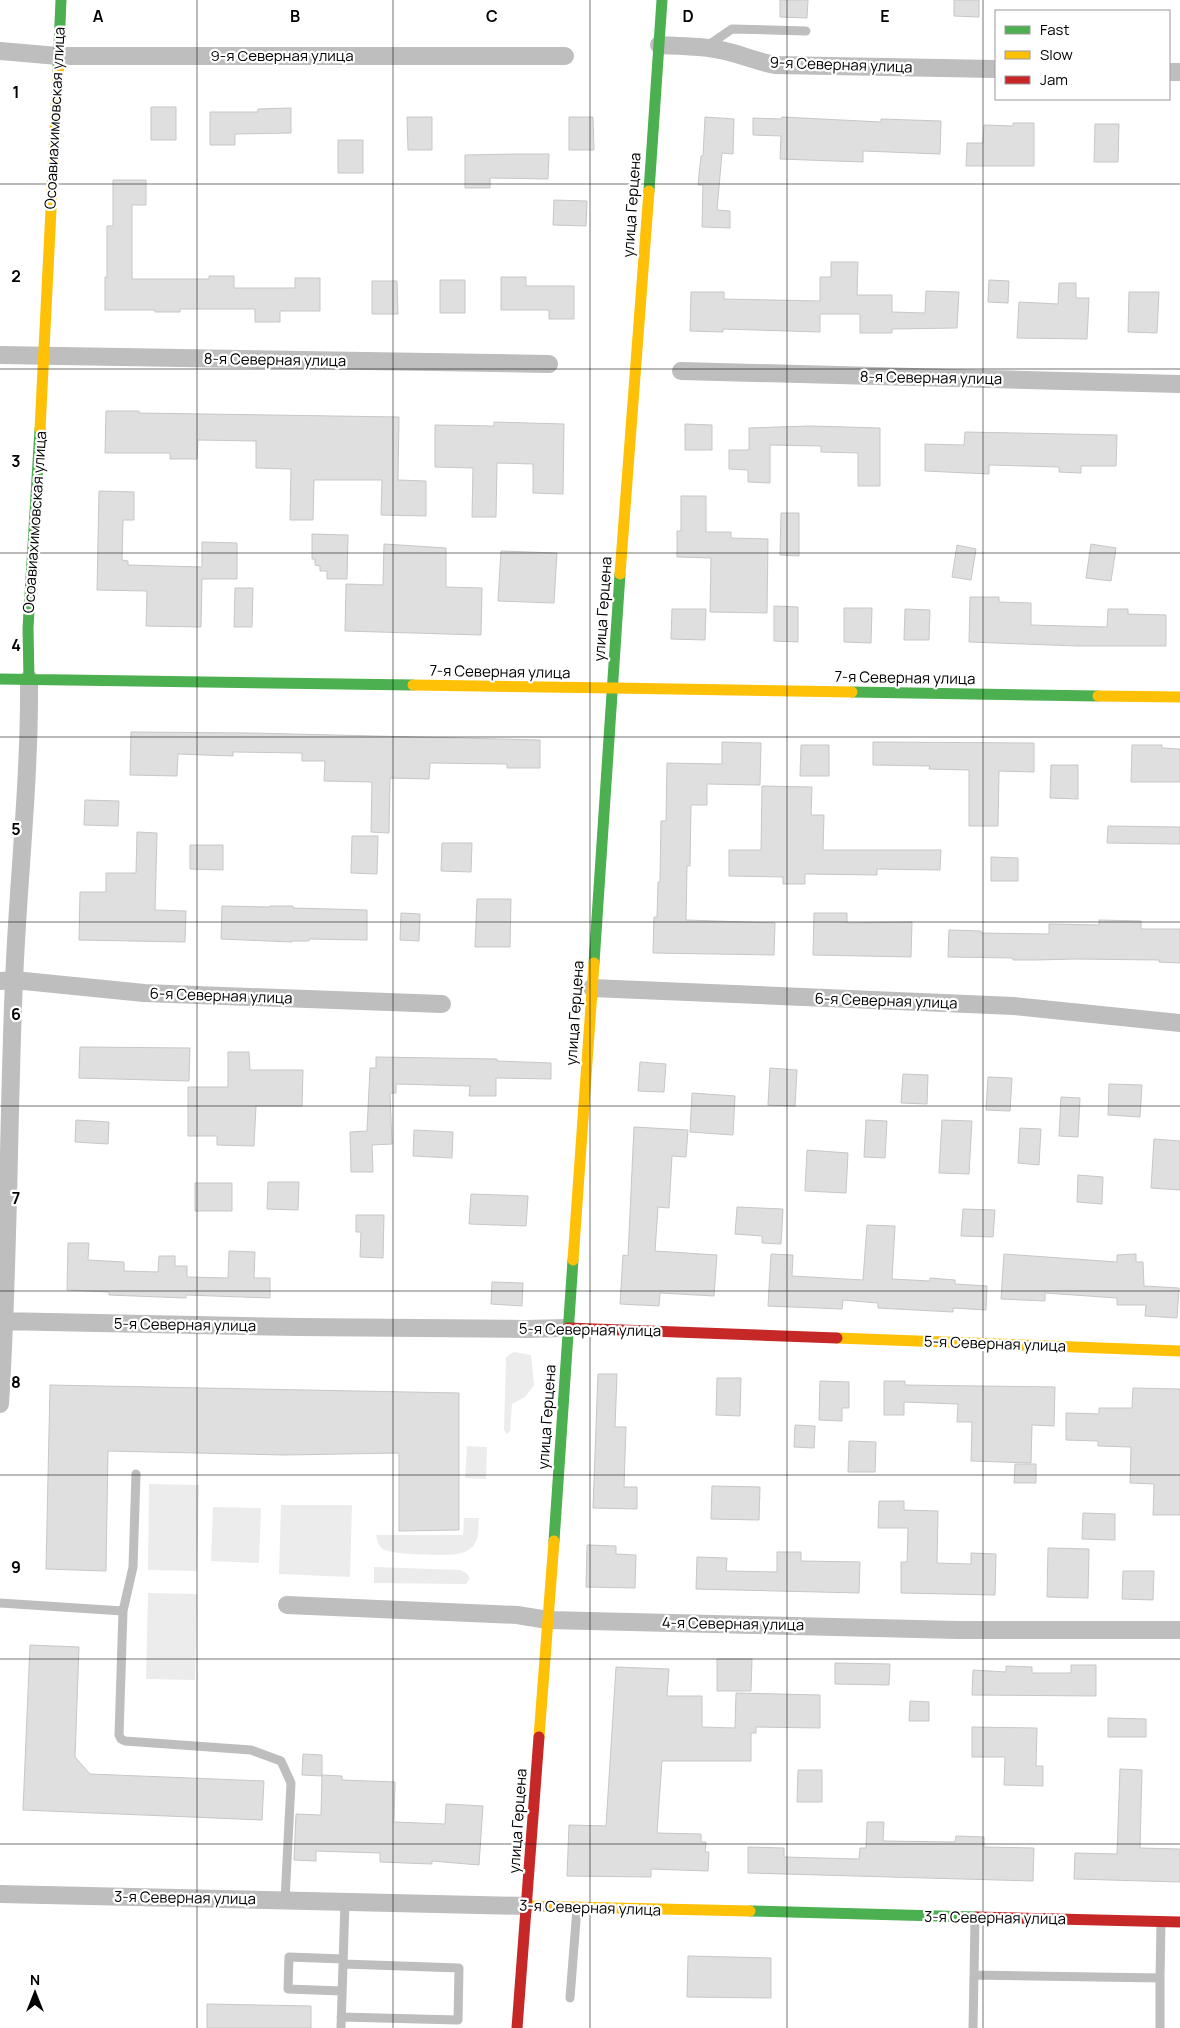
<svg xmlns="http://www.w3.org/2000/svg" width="1180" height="2028" font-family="Manrope,sans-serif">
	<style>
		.green { fill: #ececec }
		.building { fill: #dfdfdf; stroke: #c7c7c7 }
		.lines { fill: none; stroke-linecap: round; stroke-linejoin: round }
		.lane { stroke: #bebebe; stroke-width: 9 }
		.street { stroke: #bebebe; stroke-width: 18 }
		.fast { stroke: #4caf50; stroke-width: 11 }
		.slow { stroke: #ffc107; stroke-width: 11 }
		.jam { stroke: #c62828; stroke-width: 11 }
		.grid { fill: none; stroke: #000; stroke-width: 1; stroke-opacity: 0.55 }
		.labels { text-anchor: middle; stroke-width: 4.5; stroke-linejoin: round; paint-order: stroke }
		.street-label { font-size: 15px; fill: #000; stroke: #fff }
		.grid-label { font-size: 16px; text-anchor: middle; font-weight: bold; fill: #000; stroke: #fff; stroke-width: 4.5; stroke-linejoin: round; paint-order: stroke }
	</style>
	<rect width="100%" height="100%" fill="#fff"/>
	<path class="green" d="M 514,1352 L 531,1355 L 534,1385 L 525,1397 L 512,1404 L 510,1431 L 507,1434 L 504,1430 L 506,1357 Z
		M 467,1446 L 487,1447 L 486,1479 L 465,1478 Z
		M 149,1484 L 199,1485 L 197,1571 L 148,1570 Z
		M 281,1505 L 352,1505 L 350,1577 L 279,1574 Z
		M 213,1507 L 261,1508 L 259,1563 L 211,1561 Z
		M 464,1518 L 479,1518 C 478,1528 480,1541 471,1548 C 468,1551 462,1553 457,1554 C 446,1556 391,1555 383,1549 C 378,1546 377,1540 376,1535 L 463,1535 Z
		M 374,1567 L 460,1570 L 466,1573 L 470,1578 L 466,1584 L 374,1583 Z
		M 148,1593 L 197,1594 L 195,1680 L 146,1679 Z"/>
	<path class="building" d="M 780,0 L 808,0 L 807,18 L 780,17 Z
		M 954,0 L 979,0 L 979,17 L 954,16 Z
		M 151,107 L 176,107 L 176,140 L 151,140 Z
		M 291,108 L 291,133 L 235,134 L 235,145 L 210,145 L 210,112 L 258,112 L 258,109 Z
		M 407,117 L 432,117 L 432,150 L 408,150 Z
		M 569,117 L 593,117 L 594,150 L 569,150 Z
		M 705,117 L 734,119 L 733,154 L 722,153 L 717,210 L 730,211 L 730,228 L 702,227 L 703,185 L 698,185 L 701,156 L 703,156 Z
		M 782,117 L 881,122 L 881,119 L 941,121 L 940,154 L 863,151 L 863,162 L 780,159 L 781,136 L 753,135 L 753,118 L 781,119 Z
		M 1013,123 L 1034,123 L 1034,166 L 966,166 L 967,143 L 983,143 L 984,125 L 1013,126 Z
		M 1095,124 L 1119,124 L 1118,162 L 1094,162 Z
		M 338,140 L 363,140 L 363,173 L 338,173 Z
		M 516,154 L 549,154 L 548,179 L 490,178 L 490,188 L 465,188 L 465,155 Z
		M 113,180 L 146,180 L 146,205 L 132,205 L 132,279 L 209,279 L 209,276 L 234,276 L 234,288 L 295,288 L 295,278 L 320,278 L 320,311 L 280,311 L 280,322 L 255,322 L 255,309 L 180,309 L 180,312 L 155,312 L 155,310 L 105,310 L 105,277 L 107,277 L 107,226 L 113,226 Z
		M 554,200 L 587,201 L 586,226 L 553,225 Z
		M 831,262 L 858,262 L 857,295 L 892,295 L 892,312 L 925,313 L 926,291 L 959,292 L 957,328 L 892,329 L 892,333 L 860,333 L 860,314 L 820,314 L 820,332 L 723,329 L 723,332 L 690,331 L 691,292 L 724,292 L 724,299 L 820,301 L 820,277 L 831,277 Z
		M 501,277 L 526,277 L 526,286 L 574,286 L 574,319 L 549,319 L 549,310 L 501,310 Z
		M 440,280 L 465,280 L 465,313 L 440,313 Z
		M 989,280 L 1009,281 L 1008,303 L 988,302 Z
		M 372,281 L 397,281 L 398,314 L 372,314 Z
		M 1059,283 L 1076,283 L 1076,298 L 1089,298 L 1087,339 L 1017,338 L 1019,302 L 1058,304 Z
		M 1129,292 L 1159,292 L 1157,333 L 1128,332 Z
		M 106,411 L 139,411 L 139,413 L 399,417 L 398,480 L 426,481 L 426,516 L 381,515 L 382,480 L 314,480 L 313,520 L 290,520 L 291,469 L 256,468 L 256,441 L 198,440 L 197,459 L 170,459 L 170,453 L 105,453 Z
		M 494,422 L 564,424 L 563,494 L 533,493 L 533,464 L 497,463 L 496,517 L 472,517 L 473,468 L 435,467 L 435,425 L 494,426 Z
		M 685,424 L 712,425 L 712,450 L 685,450 Z
		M 810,426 L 880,428 L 880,486 L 858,486 L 858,453 L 821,452 L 821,446 L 770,445 L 770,483 L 748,482 L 748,470 L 729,469 L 729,450 L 749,450 L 749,428 Z
		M 965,432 L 1117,435 L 1116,466 L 1081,466 L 1081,473 L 1059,472 L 1059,467 L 989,465 L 989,474 L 925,471 L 925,444 L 964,445 Z
		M 99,491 L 134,492 L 134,520 L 123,520 L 122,560 L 128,561 L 128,565 L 202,567 L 202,542 L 237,543 L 237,579 L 202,579 L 201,627 L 146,626 L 147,591 L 97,590 Z
		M 681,496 L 706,496 L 706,532 L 731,532 L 731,538 L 768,539 L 767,613 L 710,612 L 711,558 L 677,557 L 677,531 L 681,531 Z
		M 781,513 L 799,513 L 799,556 L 780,555 Z
		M 312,534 L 348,535 L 347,579 L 327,579 L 327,571 L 320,571 L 320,566 L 315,565 L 315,559 L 312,559 Z
		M 384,544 L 446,548 L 446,587 L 482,588 L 481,635 L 345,631 L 346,584 L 383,585 Z
		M 1091,544 L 1116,548 L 1111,581 L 1086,578 Z
		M 957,545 L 976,549 L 971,580 L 952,577 Z
		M 501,551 L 557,553 L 554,603 L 498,601 Z
		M 235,588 L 253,588 L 252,627 L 234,627 Z
		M 970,597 L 999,597 L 999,602 L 1031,603 L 1031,625 L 1107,627 L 1108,609 L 1128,609 L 1128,614 L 1166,615 L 1166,646 L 1078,646 L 969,642 Z
		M 774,606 L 798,607 L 798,642 L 774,641 Z
		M 844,608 L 872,608 L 871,643 L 844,642 Z
		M 672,609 L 706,609 L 705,640 L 671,639 Z
		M 905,609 L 930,610 L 929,640 L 904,640 Z
		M 131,732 L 252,733 L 540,740 L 540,768 L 507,768 L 507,764 L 430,763 L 429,779 L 390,778 L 389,833 L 371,832 L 372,782 L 324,781 L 325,761 L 302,761 L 302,753 L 233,752 L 233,756 L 178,754 L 177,776 L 130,775 Z
		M 722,742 L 761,743 L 760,785 L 707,784 L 707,805 L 691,805 L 690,866 L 687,866 L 686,920 L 775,923 L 774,955 L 653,953 L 654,917 L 657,917 L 658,882 L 660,882 L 661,821 L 666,821 L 667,763 L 722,764 Z
		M 873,742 L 1034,743 L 1034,772 L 999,771 L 998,826 L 969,826 L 969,770 L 929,769 L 930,766 L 873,765 Z
		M 801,745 L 829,745 L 829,776 L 800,776 Z
		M 1132,745 L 1162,745 L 1162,748 L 1180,749 L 1180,782 L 1131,782 Z
		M 1051,765 L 1078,765 L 1078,799 L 1050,798 Z
		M 762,786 L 812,787 L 811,815 L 824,815 L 823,850 L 941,850 L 940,870 L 877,869 L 877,875 L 805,874 L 805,884 L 783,884 L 783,877 L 729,876 L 729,850 L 761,850 Z
		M 85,800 L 119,801 L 118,826 L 84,825 Z
		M 1108,826 L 1180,827 L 1180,844 L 1107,843 Z
		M 137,832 L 157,833 L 155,910 L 186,911 L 185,942 L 79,940 L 80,892 L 106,892 L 106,873 L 136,873 Z
		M 352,836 L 378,836 L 377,874 L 351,873 Z
		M 442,843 L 472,843 L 471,872 L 441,871 Z
		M 190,845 L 223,845 L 223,870 L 190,869 Z
		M 991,857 L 1018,858 L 1018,881 L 991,881 Z
		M 477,899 L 511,899 L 510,947 L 475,947 Z
		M 222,906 L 270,907 L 270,906 L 293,906 L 293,908 L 367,910 L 367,940 L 309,939 L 309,941 L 292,941 L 292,942 L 221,939 Z
		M 401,913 L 420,914 L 419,941 L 400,940 Z
		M 814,913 L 847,913 L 847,923 L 912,922 L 911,957 L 813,955 Z
		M 1099,920 L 1141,921 L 1141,929 L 1180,929 L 1180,963 L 1159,962 L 1159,960 L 1075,959 L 1035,960 L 1013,960 L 1013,958 L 948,957 L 949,930 L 981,931 L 981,933 L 1049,934 L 1049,924 L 1099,925 Z
		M 80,1047 L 190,1048 L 189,1081 L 79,1078 Z
		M 228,1052 L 249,1052 L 250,1070 L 303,1070 L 302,1106 L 256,1106 L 254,1146 L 217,1145 L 217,1136 L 188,1136 L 188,1087 L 228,1087 Z
		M 376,1057 L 497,1059 L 497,1061 L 551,1063 L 551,1079 L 496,1078 L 496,1096 L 469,1096 L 470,1086 L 396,1084 L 396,1093 L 390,1093 L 392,1144 L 372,1145 L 373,1172 L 351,1172 L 350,1132 L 367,1131 L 370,1068 L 376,1068 Z
		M 640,1062 L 666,1064 L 664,1092 L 638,1091 Z
		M 770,1068 L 797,1070 L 795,1106 L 768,1105 Z
		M 903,1074 L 928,1075 L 927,1104 L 901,1103 Z
		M 988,1077 L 1012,1078 L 1010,1111 L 986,1110 Z
		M 1109,1084 L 1142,1085 L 1140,1117 L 1108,1115 Z
		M 692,1093 L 735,1096 L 733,1135 L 690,1132 Z
		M 1061,1097 L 1080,1098 L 1078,1137 L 1059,1136 Z
		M 76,1120 L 109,1122 L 108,1144 L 75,1142 Z
		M 866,1120 L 887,1121 L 885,1158 L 864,1157 Z
		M 942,1120 L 972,1121 L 969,1174 L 939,1173 Z
		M 634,1127 L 688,1130 L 686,1157 L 672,1156 L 669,1208 L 658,1207 L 655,1251 L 717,1255 L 714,1296 L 660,1293 L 659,1306 L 620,1304 L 623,1255 L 628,1256 Z
		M 1020,1128 L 1041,1129 L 1039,1165 L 1018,1163 Z
		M 414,1130 L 453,1132 L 452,1158 L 413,1156 Z
		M 1154,1139 L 1180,1141 L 1180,1190 L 1151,1188 Z
		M 807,1150 L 848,1153 L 846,1193 L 805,1191 Z
		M 1078,1175 L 1103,1177 L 1102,1204 L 1077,1202 Z
		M 268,1182 L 299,1182 L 298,1210 L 267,1209 Z
		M 195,1183 L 232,1183 L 232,1211 L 195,1211 Z
		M 471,1194 L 528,1196 L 526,1226 L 469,1224 Z
		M 737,1207 L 783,1209 L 781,1244 L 762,1243 L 762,1236 L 735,1234 Z
		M 963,1209 L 995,1210 L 993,1237 L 961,1236 Z
		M 356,1215 L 384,1215 L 383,1258 L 360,1257 L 361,1232 L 356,1232 Z
		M 867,1225 L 895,1226 L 892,1279 L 930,1281 L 930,1278 L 955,1280 L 955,1284 L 987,1286 L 986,1310 L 953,1308 L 953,1312 L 878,1308 L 878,1303 L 843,1300 L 842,1309 L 768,1306 L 771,1254 L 793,1255 L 792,1276 L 863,1280 Z
		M 68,1243 L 89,1243 L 88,1260 L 124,1262 L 124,1271 L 158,1272 L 159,1256 L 175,1256 L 175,1266 L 187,1266 L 187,1277 L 228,1278 L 229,1251 L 255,1252 L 254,1278 L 270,1278 L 270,1298 L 186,1295 L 186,1298 L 109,1295 L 109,1292 L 67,1290 Z
		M 1004,1254 L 1117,1262 L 1117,1255 L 1136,1254 L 1136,1262 L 1143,1262 L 1144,1286 L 1179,1288 L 1177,1318 L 1145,1316 L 1146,1305 L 1117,1305 L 1117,1298 L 1045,1293 L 1045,1301 L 1001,1299 Z
		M 492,1282 L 523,1283 L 522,1306 L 491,1304 Z
		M 598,1374 L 617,1374 L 615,1427 L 626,1427 L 624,1487 L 637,1487 L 637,1509 L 593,1508 Z
		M 717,1378 L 741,1378 L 740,1416 L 716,1415 Z
		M 820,1381 L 849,1382 L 849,1408 L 842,1408 L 842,1421 L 819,1420 Z
		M 884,1381 L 905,1381 L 905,1385 L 1055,1387 L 1054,1426 L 1032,1425 L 1031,1463 L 971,1461 L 972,1422 L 957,1422 L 958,1404 L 904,1402 L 904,1415 L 884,1415 Z
		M 50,1385 L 459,1393 L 459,1530 L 399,1531 L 399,1453 L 284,1455 L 108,1451 L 106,1571 L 46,1569 Z
		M 1133,1388 L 1180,1389 L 1180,1515 L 1153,1515 L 1154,1484 L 1130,1483 L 1131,1447 L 1098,1446 L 1098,1441 L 1066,1440 L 1066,1413 L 1099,1414 L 1099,1408 L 1132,1408 Z
		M 795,1425 L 815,1426 L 814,1448 L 794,1447 Z
		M 849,1441 L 876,1442 L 875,1472 L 848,1472 Z
		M 1015,1464 L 1036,1464 L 1036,1483 L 1014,1483 Z
		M 712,1486 L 760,1487 L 759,1520 L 711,1519 Z
		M 879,1501 L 904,1501 L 904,1510 L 938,1511 L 937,1563 L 971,1564 L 971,1553 L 996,1554 L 995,1595 L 901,1593 L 901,1562 L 907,1562 L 908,1528 L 878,1528 Z
		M 1083,1513 L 1115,1514 L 1115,1540 L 1082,1539 Z
		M 587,1545 L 616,1546 L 616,1554 L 636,1555 L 635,1588 L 586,1587 Z
		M 1048,1548 L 1089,1549 L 1088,1598 L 1047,1597 Z
		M 777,1552 L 801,1552 L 801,1561 L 860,1562 L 859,1593 L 696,1589 L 697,1557 L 727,1558 L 726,1571 L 777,1572 Z
		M 1123,1571 L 1154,1571 L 1153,1600 L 1122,1599 Z
		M 30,1645 L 79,1647 L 75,1757 L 90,1774 L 264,1781 L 262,1820 L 23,1810 Z
		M 717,1659 L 752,1659 L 751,1691 L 717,1691 Z
		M 835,1663 L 890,1664 L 889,1685 L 835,1684 Z
		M 1071,1665 L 1096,1665 L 1096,1696 L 972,1695 L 973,1670 L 1006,1672 L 1006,1666 L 1032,1667 L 1032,1673 L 1071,1673 Z
		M 616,1667 L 669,1669 L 667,1696 L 702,1696 L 702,1727 L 735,1728 L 736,1693 L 820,1695 L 820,1728 L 756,1727 L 756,1733 L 751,1733 L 751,1761 L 662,1761 L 657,1833 L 701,1834 L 701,1842 L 706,1842 L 705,1852 L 709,1852 L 708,1871 L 651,1869 L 651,1877 L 567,1876 L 569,1825 L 606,1826 Z
		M 910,1701 L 929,1702 L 929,1721 L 909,1721 Z
		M 1108,1718 L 1146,1719 L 1146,1737 L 1108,1737 Z
		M 972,1727 L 1037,1728 L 1036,1766 L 1043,1766 L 1043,1786 L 1004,1785 L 1005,1757 L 972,1757 Z
		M 303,1754 L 322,1755 L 322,1776 L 302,1775 Z
		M 1120,1769 L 1142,1770 L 1140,1848 L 1180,1849 L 1180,1882 L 1074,1879 L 1075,1853 L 1117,1854 Z
		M 798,1770 L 822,1770 L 822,1802 L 797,1802 Z
		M 322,1775 L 342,1776 L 342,1780 L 395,1782 L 394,1822 L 445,1824 L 446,1804 L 483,1806 L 479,1865 L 432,1861 L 432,1864 L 380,1862 L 380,1853 L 316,1851 L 316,1861 L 294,1860 L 296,1814 L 321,1815 Z
		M 867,1822 L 884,1822 L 883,1841 L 955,1842 L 956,1836 L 984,1837 L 984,1847 L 1034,1848 L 1033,1881 L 748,1873 L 748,1847 L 784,1848 L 784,1857 L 859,1859 L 860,1848 L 866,1848 Z
		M 688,1956 L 771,1958 L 771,1998 L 687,1997 Z
		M 207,2004 L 311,2006 L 311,2028 L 207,2028 Z"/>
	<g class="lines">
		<path class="lane" d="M 707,46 L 732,29 L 806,31
			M 0,1603 L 123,1611 L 119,1735 L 121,1739 L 125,1741 L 251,1750 L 281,1761 L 291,1783 L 285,1900
			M 123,1611 L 133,1567 L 136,1474
			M 975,1918 L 974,1975 L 1160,1978 L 1161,1924
			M 342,1991 L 288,1989 L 289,1957 L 343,1959
			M 570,1998 L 577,1908
			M 341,2017 L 458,2020 L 459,1968 L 343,1964
			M 341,2028 L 345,1902
			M 973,2028 L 974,1975
			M 1160,2028 L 1160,1978"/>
		<path class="street" d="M 659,45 C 682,46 706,46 729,52 C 745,56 759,62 775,65 L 996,69
			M 0,51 L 58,56 L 565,56
			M 1169,72 L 1180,72
			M 0,355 L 549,364
			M 681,371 L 1180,384
			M 0,981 L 14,980 L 144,993 L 442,1004
			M 592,988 L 1014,1006 L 1180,1023
			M 0,1321 L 297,1327 L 525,1329 L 568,1328
			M 0,1404 C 9,1264 8,1122 14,981 C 18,881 30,780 29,679
			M 287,1605 L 517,1615 L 548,1620 L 958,1630 L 1180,1630
			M 0,1894 L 526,1906"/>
		<path class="fast" d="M 58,70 L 61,0
			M 649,191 L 662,0
			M 0,679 L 413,685
			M 29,679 L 28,628 L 40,429
			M 852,692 L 1098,696
			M 594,963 L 620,574
			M 554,1541 L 573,1260
			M 750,1911 L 976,1917"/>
		<path class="slow" d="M 40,429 L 58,70
			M 620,574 L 649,191
			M 413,685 L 613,688
			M 613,688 L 852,692
			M 1098,696 L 1180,697
			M 573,1260 L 594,963
			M 837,1338 L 1180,1351
			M 539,1737 L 554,1541
			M 526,1906 L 750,1911"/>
		<path class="jam" d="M 568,1328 L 837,1338
			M 976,1917 L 1180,1922
			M 517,2028 L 539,1737"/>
	</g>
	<path class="grid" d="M 197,0 L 197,2028M 393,0 L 393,2028M 590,0 L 590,2028M 787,0 L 787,2028M 983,0 L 983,2028M 0,184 L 1180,184M 0,369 L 1180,369M 0,553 L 1180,553M 0,737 L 1180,737M 0,922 L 1180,922M 0,1106 L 1180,1106M 0,1291 L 1180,1291M 0,1475 L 1180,1475M 0,1659 L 1180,1659M 0,1844 L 1180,1844"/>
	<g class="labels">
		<g class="street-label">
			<text x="282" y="61">9-я Северная улица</text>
			<text transform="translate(841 65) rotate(2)" y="5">9-я Северная улица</text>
			<text transform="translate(55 118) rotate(-87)" y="5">Осоавиахимовская улица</text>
			<text transform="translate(632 205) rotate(-86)" y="5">улица Герцена</text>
			<text transform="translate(275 360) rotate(1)" y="5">8-я Северная улица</text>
			<text transform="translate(931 378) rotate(1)" y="5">8-я Северная улица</text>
			<text transform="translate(35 522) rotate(-86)" y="5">Осоавиахимовская улица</text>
			<text transform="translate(603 609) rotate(-86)" y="5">улица Герцена</text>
			<text transform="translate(500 672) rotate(1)" y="5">7-я Северная улица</text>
			<text transform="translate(905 678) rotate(1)" y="5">7-я Северная улица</text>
			<text transform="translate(221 996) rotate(2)" y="5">6-я Северная улица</text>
			<text transform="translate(886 1001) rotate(2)" y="5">6-я Северная улица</text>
			<text transform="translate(575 1013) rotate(-86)" y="5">улица Герцена</text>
			<text transform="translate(185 1325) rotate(1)" y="5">5-я Северная улица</text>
			<text transform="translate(590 1330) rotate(1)" y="5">5-я Северная улица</text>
			<text transform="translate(995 1344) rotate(2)" y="5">5-я Северная улица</text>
			<text transform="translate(547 1417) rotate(-86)" y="5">улица Герцена</text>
			<text transform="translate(733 1624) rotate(1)" y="5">4-я Северная улица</text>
			<text transform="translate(518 1821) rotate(-86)" y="5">улица Герцена</text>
			<text transform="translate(185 1898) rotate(1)" y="5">3-я Северная улица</text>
			<text transform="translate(590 1908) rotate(2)" y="5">3-я Северная улица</text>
			<text transform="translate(995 1918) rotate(1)" y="5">3-я Северная улица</text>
		</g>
	</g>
	<g class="grid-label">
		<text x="98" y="22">A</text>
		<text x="295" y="22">B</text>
		<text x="492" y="22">C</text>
		<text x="688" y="22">D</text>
		<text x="885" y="22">E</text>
		<text x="16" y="98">1</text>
		<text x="16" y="282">2</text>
		<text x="16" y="467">3</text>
		<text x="16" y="651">4</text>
		<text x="16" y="835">5</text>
		<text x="16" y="1020">6</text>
		<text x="16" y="1204">7</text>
		<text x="16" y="1388">8</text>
		<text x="16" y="1573">9</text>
	</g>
	<rect x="995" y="10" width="175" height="90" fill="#ffffff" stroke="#999999"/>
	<rect x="1005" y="26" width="25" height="8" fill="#4caf50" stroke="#999999"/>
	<text x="1040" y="35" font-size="15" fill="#000000">Fast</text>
	<rect x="1005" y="51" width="25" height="8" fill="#ffc107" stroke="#999999"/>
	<text x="1040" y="60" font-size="15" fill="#000000">Slow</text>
	<rect x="1005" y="76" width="25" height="8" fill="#c62828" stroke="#999999"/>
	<text x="1040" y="85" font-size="15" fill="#000000">Jam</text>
	<g transform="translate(35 1993)" stroke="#ffffff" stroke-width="4" paint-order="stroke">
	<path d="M0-4L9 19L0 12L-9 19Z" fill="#000000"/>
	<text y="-8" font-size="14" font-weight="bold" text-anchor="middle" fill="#000000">N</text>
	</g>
</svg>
